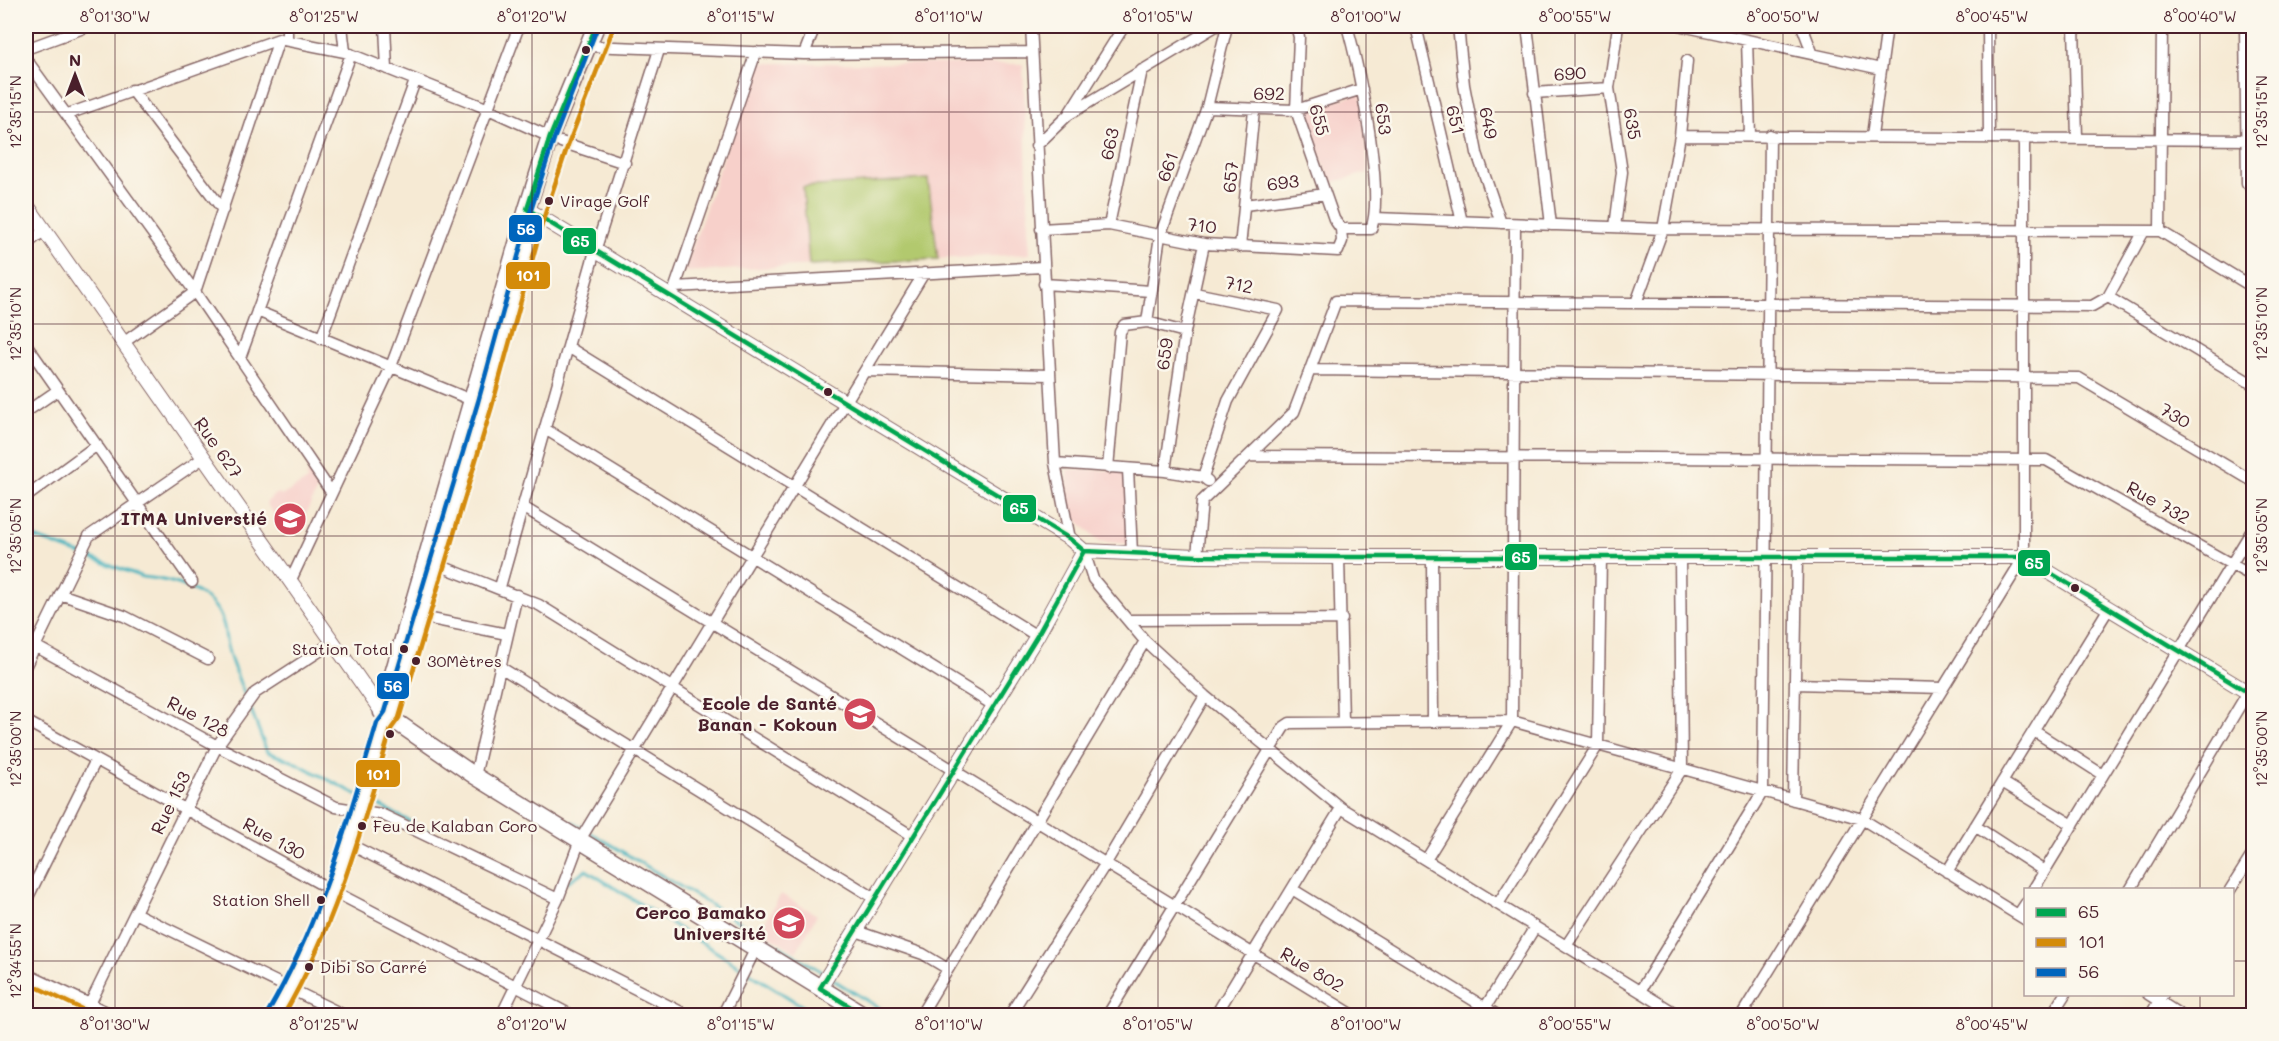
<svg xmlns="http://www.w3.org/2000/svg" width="2279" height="1041" font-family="Mali,sans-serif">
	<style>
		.built { fill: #f7d0ca }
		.green { fill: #b2c96e; stroke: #7e744c; stroke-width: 1.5 }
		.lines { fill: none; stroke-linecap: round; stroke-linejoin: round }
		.stream { stroke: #45b4bf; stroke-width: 3 }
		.minor-casing { stroke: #866666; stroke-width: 13 }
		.tertiary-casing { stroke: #866666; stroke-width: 16 }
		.secondary-casing { stroke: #866666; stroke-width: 17 }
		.primary-casing { stroke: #866666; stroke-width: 19 }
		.minor { stroke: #fff; stroke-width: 10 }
		.tertiary { stroke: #fff; stroke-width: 14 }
		.secondary { stroke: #fff; stroke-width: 15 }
		.primary { stroke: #fff; stroke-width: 16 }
		.bus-1-casing { stroke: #fbf7ec; stroke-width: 9 }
		.bus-2-casing { stroke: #fbf7ec; stroke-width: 9 }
		.bus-3-casing { stroke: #fbf7ec; stroke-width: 9 }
		.bus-1 { stroke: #00a651; stroke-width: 4.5 }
		.bus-2 { stroke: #d48b09; stroke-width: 4.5 }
		.bus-3 { stroke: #0065bd; stroke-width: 4.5 }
		.ticks { fill: none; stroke: #4a1f2b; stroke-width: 1.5; stroke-opacity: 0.45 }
		.bus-dot { fill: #4a1f2b; stroke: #fbf7ec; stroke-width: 2 }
		.labels { text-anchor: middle; stroke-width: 5; stroke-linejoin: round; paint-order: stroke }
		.bus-label { font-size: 16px; fill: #4a1f2b; stroke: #fbf7ec; text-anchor: start }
		.street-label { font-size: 18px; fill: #4a1f2b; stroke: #fbf7ec }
		.poi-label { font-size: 18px; font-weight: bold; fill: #4a1f2b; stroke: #fbf7ec; text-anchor: end }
		.line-badge { stroke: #fbf7ec; stroke-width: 2 }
		.badge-label { font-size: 16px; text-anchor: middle; font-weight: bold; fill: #fff }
		.neatline { fill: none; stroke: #4a1f2b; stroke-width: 2 }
		.ticks-label { font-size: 15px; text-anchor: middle; fill: #4a1f2b }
	</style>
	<rect width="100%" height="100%" fill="#fbf7ec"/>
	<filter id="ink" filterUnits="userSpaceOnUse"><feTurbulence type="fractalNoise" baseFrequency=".0167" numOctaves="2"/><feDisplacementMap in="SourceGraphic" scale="12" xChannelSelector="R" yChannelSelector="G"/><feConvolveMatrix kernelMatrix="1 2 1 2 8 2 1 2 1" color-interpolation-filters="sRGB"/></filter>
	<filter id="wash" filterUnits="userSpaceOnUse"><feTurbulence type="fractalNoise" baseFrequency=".008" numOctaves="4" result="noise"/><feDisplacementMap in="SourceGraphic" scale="24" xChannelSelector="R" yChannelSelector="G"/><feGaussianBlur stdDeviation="1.35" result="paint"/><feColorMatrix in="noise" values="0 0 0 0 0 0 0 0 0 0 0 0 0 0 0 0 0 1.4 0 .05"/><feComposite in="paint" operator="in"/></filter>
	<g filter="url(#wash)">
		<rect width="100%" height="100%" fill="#f6ead4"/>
		<path class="built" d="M 755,63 L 1023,64 L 1030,254 L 684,272 Z
			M 1361,93 L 1368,173 L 1330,183 L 1304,110 Z
			M 1067,469 L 1126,471 L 1129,544 L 1098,541 L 1068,511 Z
			M 313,471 L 321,481 L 296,535 L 289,536 L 266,503 L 274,495 L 279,493 L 281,496 L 305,482 L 308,480 L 306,476 Z
			M 781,894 L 817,915 L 796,952 L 760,930 Z"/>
		<path class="green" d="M 928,179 L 938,259 L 809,265 L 803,187 Z"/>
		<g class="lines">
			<path class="stream" d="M 26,534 L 143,577 C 172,580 214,590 223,623 C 226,631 225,641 228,650 C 232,666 240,682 246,698
				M 250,707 L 267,752 L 292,761 L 358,795
				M 367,799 L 428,831
				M 573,822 L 824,973
				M 567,882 L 586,870 L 742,968
				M 748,972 L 818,1016
				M 832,979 L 892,1016"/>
		</g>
	</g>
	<g filter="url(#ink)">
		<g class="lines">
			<defs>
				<path id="minor" d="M 342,26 L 345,52
					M 385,26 L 387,69
					M 1031,26 L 1055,463 L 1070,539
					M 1296,26 L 1299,37 L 1296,110 L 1334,219 L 1341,229 L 1371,229 C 1385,193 1359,66 1347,26
					M 1416,26 L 1462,222
					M 1458,26 L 1464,85 L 1477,153 L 1501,223
					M 1527,26 L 1551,225
					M 1682,26 L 1881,69
					M 1802,26 L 1812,52
					M 1988,26 L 1989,137
					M 2074,26 L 2077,138
					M 2245,26 L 2247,183 L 2254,191
					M 287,40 L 287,26
					M 1747,40 L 1750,135
					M 587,46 L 804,54 L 1030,52
					M 26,49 L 89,26
					M 804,54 L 815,26
					M 26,59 L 195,292 L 331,492
					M 132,90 L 223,210
					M 1534,93 L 1609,88
					M 1207,107 L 1296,110 L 1362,89
					M 1070,112 L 1124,26
					M 68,114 L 279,39 L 345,52 L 486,108 L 550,137
					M 1680,136 L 1687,61
					M 1872,136 L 1887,26
					M 561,142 L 625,163
					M 1036,146 L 1068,115 L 1216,26
					M 1245,205 L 1325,194
					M 1375,218 L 1663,229 L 2160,231 L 2254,288
					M 1109,225 L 1142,70
					M 1615,227 L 1622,172 L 1609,88 L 1618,26
					M 1041,229 L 1109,225 L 1204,244 L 1338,251 L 1342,241 L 1341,229
					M 2160,231 L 2162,26
					M 26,244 L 44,231
					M 1240,247 L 1254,110
					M 1044,284 L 1151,291
					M 675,287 L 1043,267
					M 673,293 L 756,52
					M 1195,293 L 1278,310 L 1228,401 L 1203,477
					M 2108,297 L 2254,385
					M 1636,303 L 1663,229 L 1680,136 L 2254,140
					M 257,311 L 476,402
					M 1147,322 L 1160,236 L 1207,107 L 1227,26
					M 321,339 L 415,81
					M 123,343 L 195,292 L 279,39
					M 26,344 L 192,582
					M 568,347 L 1037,636
					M 240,358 L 351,54
					M 1310,370 L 2079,378 L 2254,482
					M 866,371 L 1049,375
					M 26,412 L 58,390
					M 545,429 L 993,705
					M 1249,456 L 2046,460 L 2254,577
					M 1055,463 L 1165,471 L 1203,477 L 1208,481
					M 1108,468 L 1120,332 L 1124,325 L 1147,322 L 1185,332
					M 1128,469 L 1132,553
					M 1165,471 L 1185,332 L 1204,244
					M 26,497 L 97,445
					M 523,507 L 1355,1016
					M 1084,551 L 1093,579 L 1145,641 L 1205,696 L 1341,808 L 1680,1016
					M 1197,556 L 1202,501 L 1294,412 L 1336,301 L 2092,306 L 2108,297 L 2144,231
					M 1339,557 L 1343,721
					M 1432,557 L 1433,720
					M 431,562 L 539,605 L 914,837
					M 290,582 L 390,369 L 519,26
					M 500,587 L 595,251 L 659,50
					M 60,594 L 124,616 L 208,659
					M 421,617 L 507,634
					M 1128,620 L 1342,619
					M 26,641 L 217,746 L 336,807 L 381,814 L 558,899
					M 26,665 L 89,536 L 203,458
					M 500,667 L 876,899
					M 1795,684 L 1943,688
					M 26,721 L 335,892 L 573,1016
					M 2034,731 L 2103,775
					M 475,776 L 517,595
					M 2002,782 L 2073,825
					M 1793,800 L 1797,558
					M 1975,826 L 2044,871
					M 351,845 L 689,1016
					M 1426,860 L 1512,721 L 1515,224
					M 1947,872 L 2109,608
					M 1292,889 L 1499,1016
					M 2033,890 L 2254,527
					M 2130,890 L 2248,692
					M 2230,890 L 2254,852
					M 26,901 L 96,760
					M 1498,904 L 1598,745 L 1601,557
					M 135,913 L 346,1016
					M 2018,915 L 2026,903
					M 856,931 L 923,954 L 948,969
					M 1566,946 L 1682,769 L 1680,558
					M 26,974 L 115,1016
					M 1640,991 L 1763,791 L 1770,135
					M 2148,994 L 2182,1016
					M 84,1016 L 217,746 L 255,693 L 332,643
					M 501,1016 L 558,899 L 580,840 L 924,273
					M 722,1016 L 756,948
					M 920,1016 L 1145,641
					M 1009,1016 L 1106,863 L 1205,696
					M 1107,1016 L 1284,727 L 1290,723 L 1512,721 L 1862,819 L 2026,920
					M 1215,1016 L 1341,808
					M 1480,1016 L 1535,927
					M 1741,1016 L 2024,557 L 2024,138
					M 2051,1016 L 2065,994
					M 2150,1016 L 2163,994"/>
				<path id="tertiary" d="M 26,204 L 382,712
					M 527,209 L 1070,539 L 1084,551 L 1197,556 L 1339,557 L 2024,557 L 2254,696
					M 820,988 L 1037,636 L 1084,551"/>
				<path id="secondary" d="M 274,1016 C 332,927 354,824 384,725 L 392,716"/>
				<path id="primary" d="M 596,26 L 550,137 L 527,209 L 382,712 L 475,776 L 866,1016
					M 392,715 L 485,404 L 528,247"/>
			</defs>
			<use href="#minor" class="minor-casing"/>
			<use href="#tertiary" class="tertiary-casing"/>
			<use href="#secondary" class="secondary-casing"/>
			<use href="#primary" class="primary-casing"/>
			<use href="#minor" class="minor"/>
			<use href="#tertiary" class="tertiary"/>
			<use href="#secondary" class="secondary"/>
			<use href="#primary" class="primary"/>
			<defs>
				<path id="bus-1" d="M 596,26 L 550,137 L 527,209 L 1070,539 L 1084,551 L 1197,556 L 1339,557 L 2024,557 L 2254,696
					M 865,1016 L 820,988 L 1037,636 L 1084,551"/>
				<path id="bus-2" d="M 26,982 L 96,1016
					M 283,1016 C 336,926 362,828 391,729 L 399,718 L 492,406 L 544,217 L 568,145 L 613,29"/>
				<path id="bus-3" d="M 268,1012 C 321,922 347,823 377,723 L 385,712 L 478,402 L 530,213 L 554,139 L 598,26"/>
			</defs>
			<use href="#bus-1" class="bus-1-casing"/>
			<use href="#bus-2" class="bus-2-casing"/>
			<use href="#bus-3" class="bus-3-casing"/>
			<use href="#bus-1" class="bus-1"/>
			<use href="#bus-2" class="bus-2"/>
			<use href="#bus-3" class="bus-3"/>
		</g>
	</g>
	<path class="ticks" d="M 115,26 L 115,1016M 324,26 L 324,1016M 532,26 L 532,1016M 741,26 L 741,1016M 949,26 L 949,1016M 1158,26 L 1158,1016M 1366,26 L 1366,1016M 1575,26 L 1575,1016M 1783,26 L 1783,1016M 1992,26 L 1992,1016M 2200,26 L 2200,890M 26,112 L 2254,112M 26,324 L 2254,324M 26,536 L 2254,536M 26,749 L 2254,749M 26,961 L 2026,961M 2232,961 L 2254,961M 2200,994 L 2200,1016"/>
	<defs>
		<symbol id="university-disc" viewBox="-11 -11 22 22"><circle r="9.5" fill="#d1495b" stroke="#fbf7ec"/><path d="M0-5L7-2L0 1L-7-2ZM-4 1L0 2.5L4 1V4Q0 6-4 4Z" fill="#fff"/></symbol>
	</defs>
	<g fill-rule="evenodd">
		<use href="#university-disc" x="271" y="500" width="38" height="38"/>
		<use href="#university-disc" x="841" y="695" width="38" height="38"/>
		<use href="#university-disc" x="770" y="904" width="38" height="38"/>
	</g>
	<g class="bus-dot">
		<circle cx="586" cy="50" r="5"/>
		<circle cx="549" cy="201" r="5"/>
		<circle cx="828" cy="392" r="5"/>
		<circle cx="2075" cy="588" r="5"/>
		<circle cx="404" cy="649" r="5"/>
		<circle cx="416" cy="661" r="5"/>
		<circle cx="390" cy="734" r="5"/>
		<circle cx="362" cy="826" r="5"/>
		<circle cx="321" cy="900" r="5"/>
		<circle cx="309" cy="967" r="5"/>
	</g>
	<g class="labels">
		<g class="bus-label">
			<text x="560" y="207">Virage Golf</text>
			<text x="393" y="655" text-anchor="end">Station Total</text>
			<text x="427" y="667">30Mètres</text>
			<text x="373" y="832">Feu de Kalaban Coro</text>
			<text x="310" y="906" text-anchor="end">Station Shell</text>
			<text x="320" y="973">Dibi So Carré</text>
		</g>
		<g class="street-label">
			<text transform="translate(1570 74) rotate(-4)" y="6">690</text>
			<text transform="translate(1269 94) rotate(1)" y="6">692</text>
			<text transform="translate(1383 119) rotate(83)" y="6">653</text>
			<text transform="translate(1319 120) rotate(75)" y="6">655</text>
			<text transform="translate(1455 120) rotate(77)" y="6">651</text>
			<text transform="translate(1488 123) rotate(79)" y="6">649</text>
			<text transform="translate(1632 124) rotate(81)" y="6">635</text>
			<text transform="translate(1110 144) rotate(-78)" y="6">663</text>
			<text transform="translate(1168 167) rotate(-70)" y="6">661</text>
			<text transform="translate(1231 177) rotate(-84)" y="6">657</text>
			<text transform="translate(1283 183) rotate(-7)" y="6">693</text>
			<text transform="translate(1202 226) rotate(7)" y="6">710</text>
			<text transform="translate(1239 285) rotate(11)" y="6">712</text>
			<text transform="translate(1165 354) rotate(-82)" y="6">659</text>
			<text transform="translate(2175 416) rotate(31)" y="6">730</text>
			<text transform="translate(218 448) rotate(55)" y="6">Rue 627</text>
			<text transform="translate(2158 503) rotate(29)" y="6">Rue 732</text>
			<text transform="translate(198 717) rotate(28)" y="6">Rue 128</text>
			<text transform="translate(171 803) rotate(-64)" y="6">Rue 153</text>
			<text transform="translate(274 839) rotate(29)" y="6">Rue 130</text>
			<text transform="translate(1312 970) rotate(31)" y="6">Rue 802</text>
		</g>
		<g class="poi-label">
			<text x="267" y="525">ITMA Universtié</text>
			<text x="837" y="710">Ecole de Santé<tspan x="837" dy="21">Banan - Kokoun</tspan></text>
			<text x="766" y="919">Cerco Bamako<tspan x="766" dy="21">Université</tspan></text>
		</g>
	</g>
	<g class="line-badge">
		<rect x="508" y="214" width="35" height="29" rx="6" fill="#0065bd"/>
		<rect x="562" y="227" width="35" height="28" rx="6" fill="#00a651"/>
		<rect x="505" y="261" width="46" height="29" rx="6" fill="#d48b09"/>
		<rect x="1002" y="494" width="35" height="29" rx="6" fill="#00a651"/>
		<rect x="1504" y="543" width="34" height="28" rx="6" fill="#00a651"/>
		<rect x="2017" y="549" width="34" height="28" rx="6" fill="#00a651"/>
		<rect x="376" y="672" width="34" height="28" rx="6" fill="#0065bd"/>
		<rect x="355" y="759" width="46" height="29" rx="6" fill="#d48b09"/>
	</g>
	<g class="badge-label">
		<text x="526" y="235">56</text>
		<text x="580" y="247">65</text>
		<text x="528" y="281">101</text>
		<text x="1019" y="514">65</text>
		<text x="1521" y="563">65</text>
		<text x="2034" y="569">65</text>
		<text x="393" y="692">56</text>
		<text x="378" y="780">101</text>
	</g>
	<rect width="2279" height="1041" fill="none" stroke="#fbf7ec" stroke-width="66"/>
	<rect x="2024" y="888" width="210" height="108" fill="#fbf7ec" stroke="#b4a19f" stroke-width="1.5"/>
	<rect x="2036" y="908" width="30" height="9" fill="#00a651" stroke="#b4a19f" stroke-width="1.5"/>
	<text x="2078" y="918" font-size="18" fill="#4a1f2b">65</text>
	<rect x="2036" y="938" width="30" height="9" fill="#d48b09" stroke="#b4a19f" stroke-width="1.5"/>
	<text x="2078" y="948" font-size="18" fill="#4a1f2b">101</text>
	<rect x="2036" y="968" width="30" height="9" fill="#0065bd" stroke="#b4a19f" stroke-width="1.5"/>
	<text x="2078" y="978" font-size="18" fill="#4a1f2b">56</text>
	<g transform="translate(75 75)" stroke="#fbf7ec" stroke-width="4.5" paint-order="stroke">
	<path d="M0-4.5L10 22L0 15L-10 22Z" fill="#4a1f2b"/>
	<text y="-9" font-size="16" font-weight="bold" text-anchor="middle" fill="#4a1f2b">N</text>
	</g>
	<rect x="33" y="33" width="2213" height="975" class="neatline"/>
	<g class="ticks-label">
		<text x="115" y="22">8°01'30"W</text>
		<text x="324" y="22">8°01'25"W</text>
		<text x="532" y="22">8°01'20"W</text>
		<text x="741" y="22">8°01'15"W</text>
		<text x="949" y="22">8°01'10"W</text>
		<text x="1158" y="22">8°01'05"W</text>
		<text x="1366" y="22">8°01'00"W</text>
		<text x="1575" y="22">8°00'55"W</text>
		<text x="1783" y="22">8°00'50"W</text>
		<text x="1992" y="22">8°00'45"W</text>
		<text x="2200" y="22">8°00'40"W</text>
		<text transform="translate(16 112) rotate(-90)" y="5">12°35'15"N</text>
		<text transform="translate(2262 112) rotate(-90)" y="5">12°35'15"N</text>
		<text transform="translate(16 324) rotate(-90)" y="5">12°35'10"N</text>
		<text transform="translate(2262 324) rotate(-90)" y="5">12°35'10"N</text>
		<text transform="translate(16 536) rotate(-90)" y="5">12°35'05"N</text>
		<text transform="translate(2262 536) rotate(-90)" y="5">12°35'05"N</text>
		<text transform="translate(16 749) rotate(-90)" y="5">12°35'00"N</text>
		<text transform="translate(2262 749) rotate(-90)" y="5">12°35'00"N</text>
		<text transform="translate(16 961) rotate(-90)" y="5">12°34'55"N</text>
		<text x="115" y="1030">8°01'30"W</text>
		<text x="324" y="1030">8°01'25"W</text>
		<text x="532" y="1030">8°01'20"W</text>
		<text x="741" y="1030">8°01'15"W</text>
		<text x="949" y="1030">8°01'10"W</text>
		<text x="1158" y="1030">8°01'05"W</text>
		<text x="1366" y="1030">8°01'00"W</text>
		<text x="1575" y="1030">8°00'55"W</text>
		<text x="1783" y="1030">8°00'50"W</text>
		<text x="1992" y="1030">8°00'45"W</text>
	</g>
</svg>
